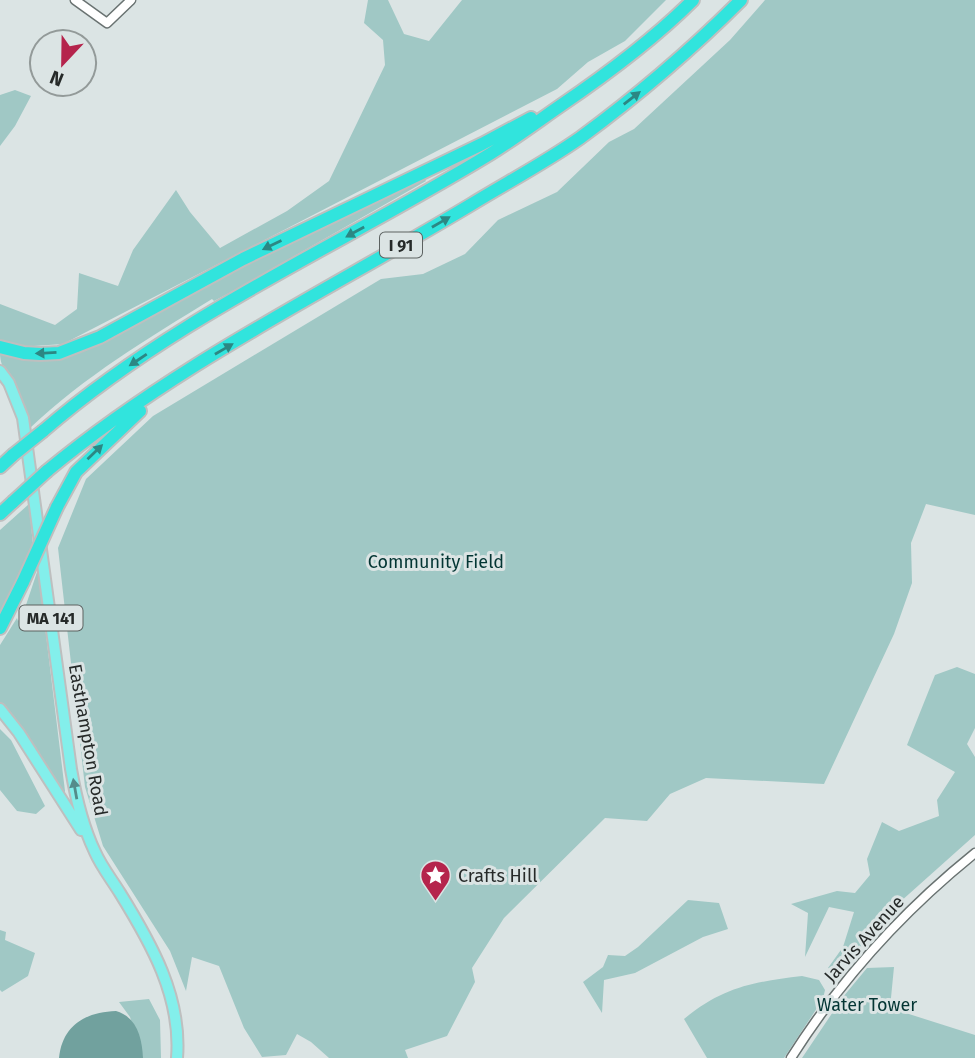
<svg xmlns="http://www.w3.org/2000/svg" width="975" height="1058" font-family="'Fira Sans',sans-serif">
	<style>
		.green { fill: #a0c8c5 }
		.water { fill: #71a19e }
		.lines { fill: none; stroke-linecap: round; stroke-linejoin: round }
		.minor-casing { stroke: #697271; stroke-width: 11 }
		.major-casing { stroke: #bebfbf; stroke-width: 14 }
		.highway-casing { stroke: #bebfbf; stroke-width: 16 }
		.minor { stroke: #fff; stroke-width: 8 }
		.major { stroke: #83efeb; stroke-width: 10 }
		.highway { stroke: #31e4dd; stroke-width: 12 }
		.highway-bridge-casing { stroke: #bebfbf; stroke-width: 16; stroke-linecap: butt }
		.highway-bridge { stroke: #31e4dd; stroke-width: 12 }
		.oneway { fill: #2c8783 }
		.oneway2 { fill: #548c8a }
		.labels { text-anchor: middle; stroke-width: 6; stroke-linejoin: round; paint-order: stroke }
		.shield { fill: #dbe4e4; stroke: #5c6261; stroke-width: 2 }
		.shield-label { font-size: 16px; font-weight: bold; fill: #262a29 }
		.park-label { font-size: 18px; fill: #033533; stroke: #dbe4e4 }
		.street-label { font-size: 18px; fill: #262a29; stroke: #dbe4e4 }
		.poi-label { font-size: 18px; fill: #262a29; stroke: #dbe4e4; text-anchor: start }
	</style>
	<rect width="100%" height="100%" fill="#dbe4e4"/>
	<path class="green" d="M 368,0 L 388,0 L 404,34 L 429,41 L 462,0 L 666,0 L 625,41 L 588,62 L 557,89 L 63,344 L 19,347 L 0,341 L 0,304 L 55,325 L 77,309 L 79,273 L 118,286 L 133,250 L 176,190 L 190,212 L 220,248 L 287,211 L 329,181 L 385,65 L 383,40 L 364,23 Z
		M 765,0 L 975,0 L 975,515 L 926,504 L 911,543 L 912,583 L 894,634 L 824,784 L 706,778 L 670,794 L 647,821 L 605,818 L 504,918 L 472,968 L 475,982 L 447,1036 L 405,1050 L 408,1058 L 329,1058 L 311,1042 L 297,1034 L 286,1055 L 262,1057 L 244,1028 L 219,966 L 192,957 L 186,991 L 170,951 L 103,846 L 85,787 L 58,548 L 86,479 L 153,416 L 381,279 L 423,274 L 465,254 L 498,220 L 557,192 L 609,142 L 634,129 L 730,40 Z
		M 15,90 L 31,96 L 15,126 L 0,146 L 0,95 Z
		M 424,178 L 426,181 L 233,291 L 214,301 L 212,299 C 147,339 85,376 30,428 C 27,415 24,402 18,389 C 10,375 0,370 0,353 C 24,361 43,360 68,356 L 324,225 Z
		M 29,504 L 33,545 L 0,613 L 0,530 Z
		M 38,569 L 65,791 L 63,797 L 24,731 L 0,703 L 0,645 L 17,618 L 18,621 L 23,614 Z
		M 957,667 L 975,674 L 975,728 L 967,744 L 975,757 L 975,835 L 900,902 L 839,972 L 828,968 L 843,947 L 854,912 L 829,907 L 805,957 L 808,913 L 791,904 L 837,891 L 855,893 L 870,875 L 867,859 L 882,822 L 899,831 L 939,816 L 937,800 L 955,772 L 907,745 L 935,675 Z
		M 0,729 L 11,740 L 45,806 L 36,814 L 17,811 L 0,790 Z
		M 688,900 L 719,903 L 728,929 L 703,937 L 635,973 L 604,980 L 602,1013 L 583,982 L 603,967 L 608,955 L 625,956 L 638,947 Z
		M 0,930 L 6,932 L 5,940 L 35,953 L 28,976 L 2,992 L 0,990 Z
		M 894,967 L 890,1008 L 975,1035 L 975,1058 L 802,1058 L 843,997 L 867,968 Z
		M 802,976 L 819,980 L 825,990 L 823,999 L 784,1058 L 707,1058 L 684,1019 C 723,987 753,982 802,976 Z
		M 149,999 L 160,1020 L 161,1058 L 143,1058 L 130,1017 L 119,1002 Z"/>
	<path class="water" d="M 116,1011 C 137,1017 142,1038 143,1058 L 59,1058 C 62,1026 85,1012 116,1011 Z"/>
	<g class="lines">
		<defs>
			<path id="minor" d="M 75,0 L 107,23 L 131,0
				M 791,1058 C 841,979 903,911 975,853"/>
			<path id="major" d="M 0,371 L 9,383 L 23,418 L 71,769 C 76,798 82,825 95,852 C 101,866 112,880 120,893 C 151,943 182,997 177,1058
				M 0,709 L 19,733 L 81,830"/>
			<path id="highway" d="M 0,347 L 24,353 L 40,354 L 59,353 L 100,337 L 243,259 L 482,144 L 531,118
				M 43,431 C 176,316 341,245 490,154 C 514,139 537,122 560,106 C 607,74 653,40 693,0
				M 0,467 L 13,455
				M 47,471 C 176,364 329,290 472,204 C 508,182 546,162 580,138 C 637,96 691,50 741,0
				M 57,507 L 76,472 L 140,411
				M 0,514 L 13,502
				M 0,628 L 23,582"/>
		</defs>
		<use href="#minor" class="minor-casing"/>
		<use href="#major" class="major-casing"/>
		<use href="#highway" class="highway-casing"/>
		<use href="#minor" class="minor"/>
		<use href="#major" class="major"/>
		<use href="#highway" class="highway"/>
		<defs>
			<path id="highway-bridge" d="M 13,455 L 43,431
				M 13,502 L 47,471
				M 23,582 L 57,507"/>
		</defs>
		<use href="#highway-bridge" class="highway-bridge-casing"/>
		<use href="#highway-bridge" class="highway-bridge"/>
	</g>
	<defs><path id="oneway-solid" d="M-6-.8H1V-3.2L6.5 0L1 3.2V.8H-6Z" transform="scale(1.75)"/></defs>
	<g class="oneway">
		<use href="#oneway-solid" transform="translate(632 98) rotate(-38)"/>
		<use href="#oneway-solid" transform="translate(441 222) rotate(-30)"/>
		<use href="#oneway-solid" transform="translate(355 232) rotate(151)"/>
		<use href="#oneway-solid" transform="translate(272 245) rotate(154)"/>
		<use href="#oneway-solid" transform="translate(224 349) rotate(-30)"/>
		<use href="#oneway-solid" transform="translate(46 353) rotate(177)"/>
		<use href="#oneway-solid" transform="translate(138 360) rotate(146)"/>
		<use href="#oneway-solid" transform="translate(95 452) rotate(-44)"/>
	</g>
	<use class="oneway2" href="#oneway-solid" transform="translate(75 789) rotate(-100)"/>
	<defs>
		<symbol id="sight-pin" viewBox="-11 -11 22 30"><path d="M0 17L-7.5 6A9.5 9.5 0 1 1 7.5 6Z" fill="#b5244c" stroke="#dbe4e4"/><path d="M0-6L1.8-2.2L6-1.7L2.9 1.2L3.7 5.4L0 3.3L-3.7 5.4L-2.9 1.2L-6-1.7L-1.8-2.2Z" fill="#fff"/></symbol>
	</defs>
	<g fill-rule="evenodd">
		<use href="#sight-pin" x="418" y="858" width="35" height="47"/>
	</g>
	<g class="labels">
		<g class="shield">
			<rect x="380" y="232.5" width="42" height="25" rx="5"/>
			<rect x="19.5" y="605.5" width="63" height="25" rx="5"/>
		</g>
		<g class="shield-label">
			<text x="401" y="251">I 91</text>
			<text x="51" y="624">MA 141</text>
		</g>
		<g class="park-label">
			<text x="436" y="568">Community Field</text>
			<text x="867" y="1011">Water Tower</text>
		</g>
		<g class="street-label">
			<text transform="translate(88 740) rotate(80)" y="6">Easthampton Road</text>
			<text transform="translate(864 939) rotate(-48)" y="6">Jarvis Avenue</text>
		</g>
		<g class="poi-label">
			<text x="458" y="882">Crafts Hill</text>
		</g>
	</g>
	<g transform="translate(63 63) rotate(202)"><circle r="33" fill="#dbe4e4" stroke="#939a99" stroke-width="2"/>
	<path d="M0-5L12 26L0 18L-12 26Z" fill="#b5244c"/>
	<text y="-10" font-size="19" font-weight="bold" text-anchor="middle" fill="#262a29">N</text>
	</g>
</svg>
